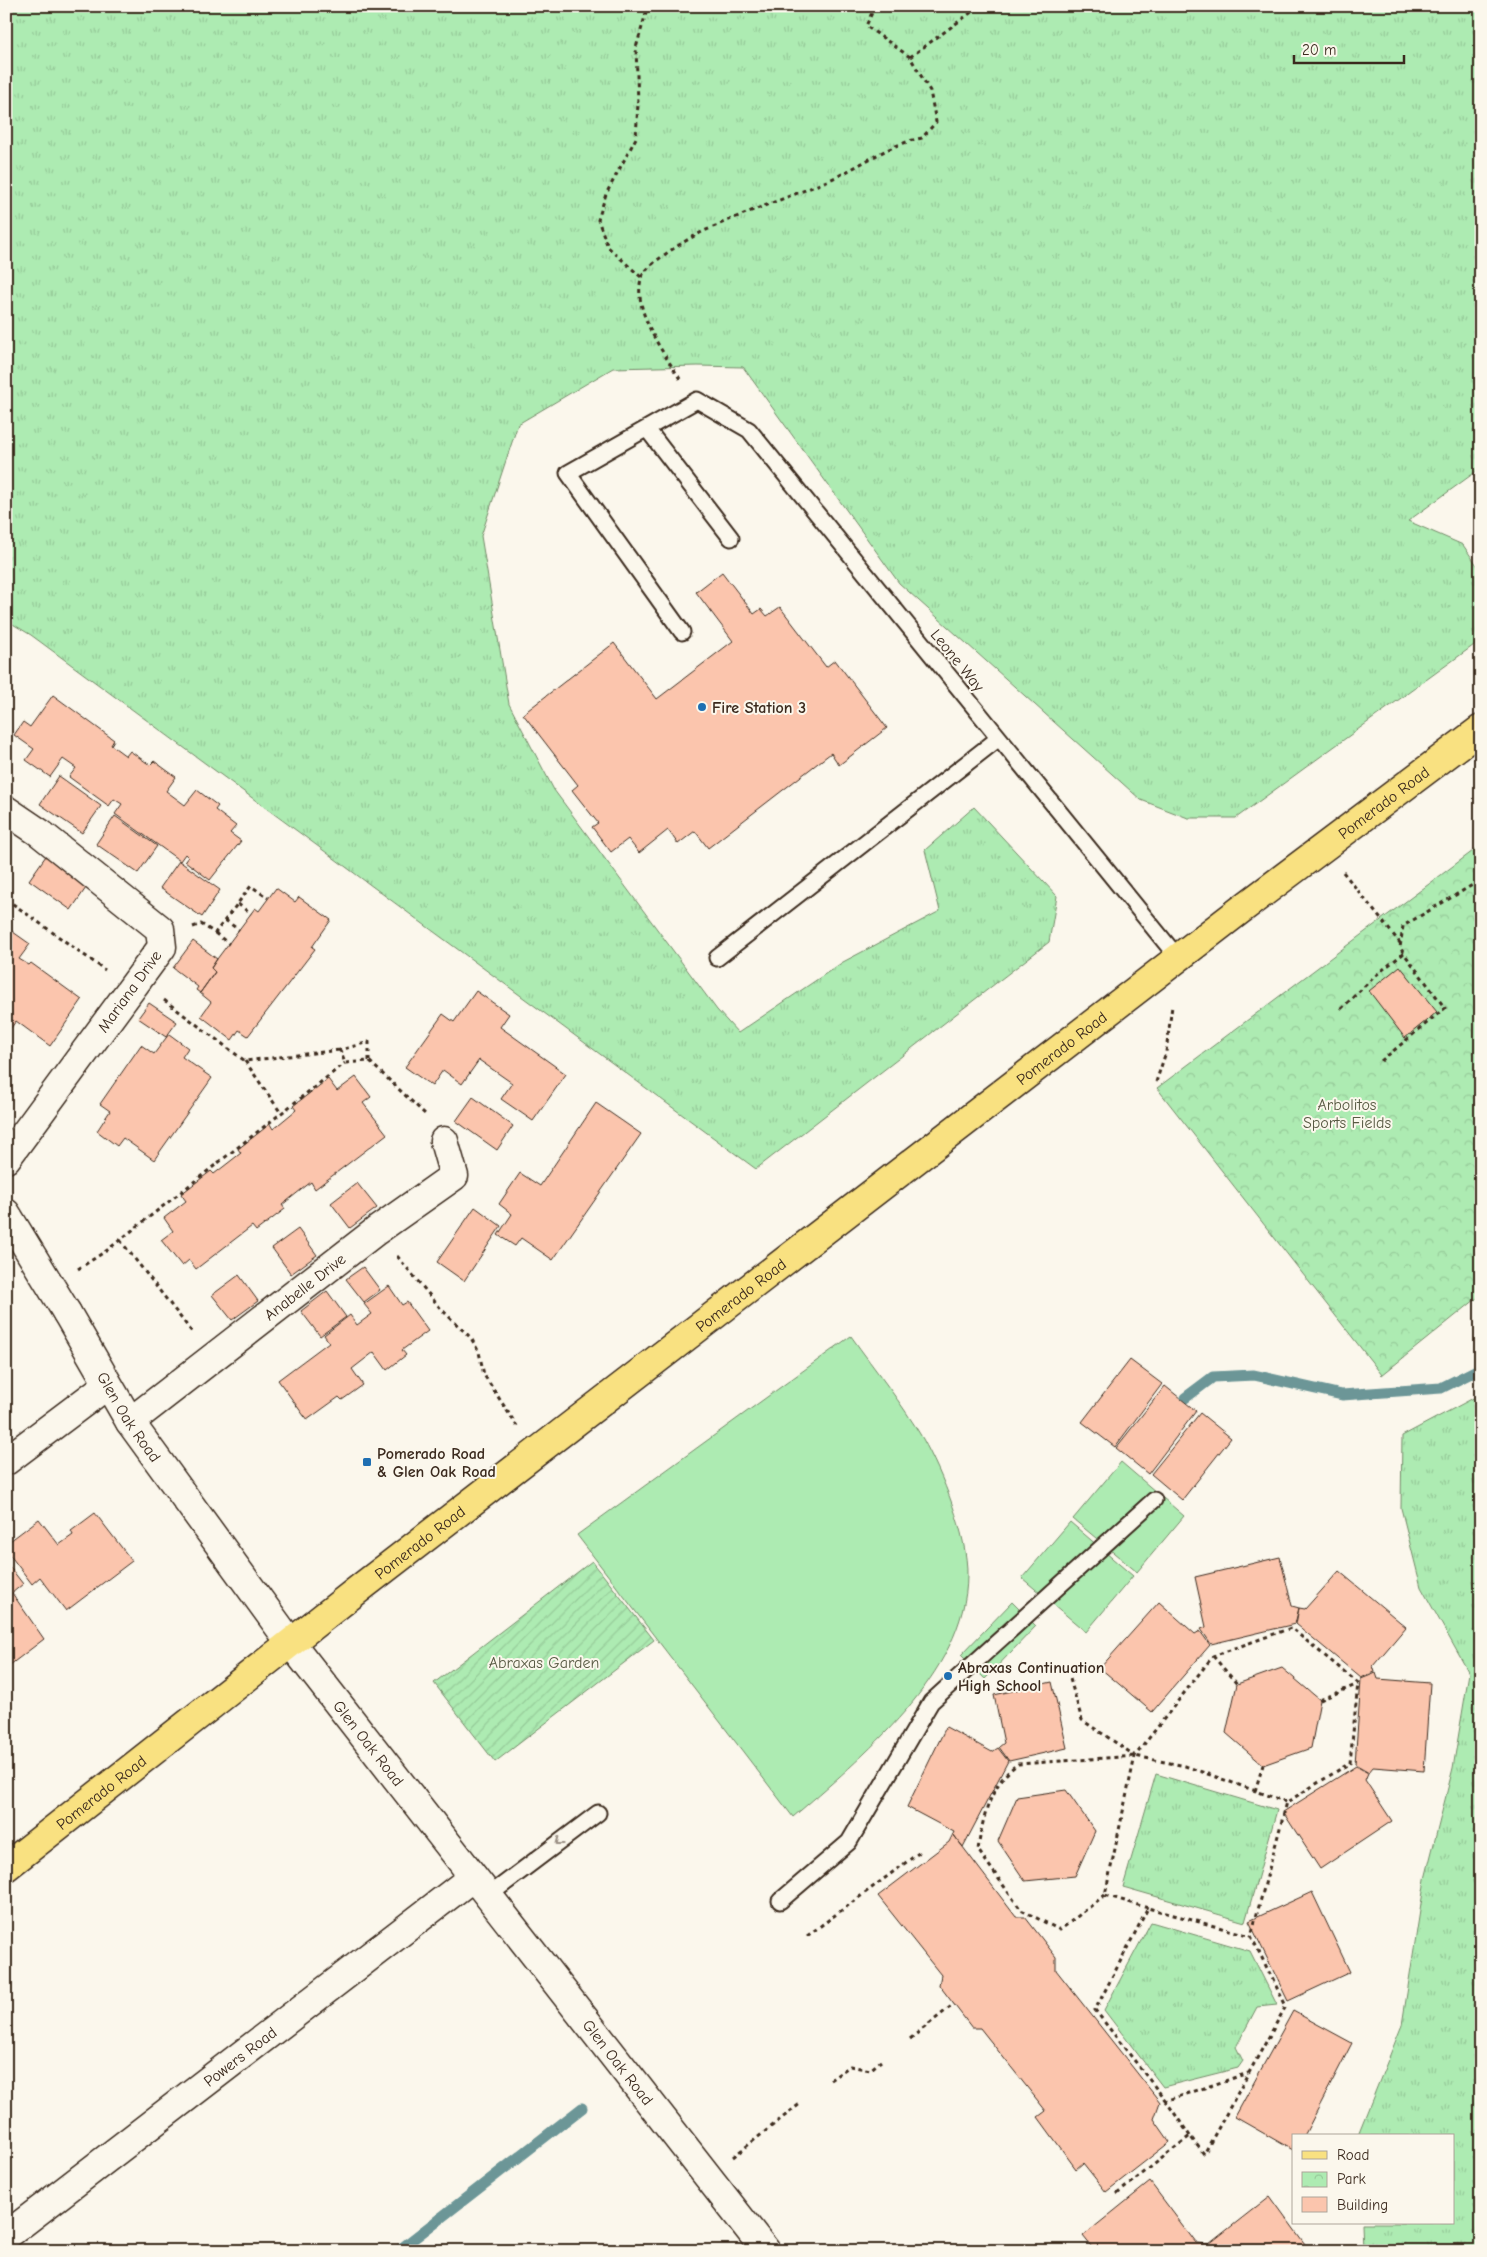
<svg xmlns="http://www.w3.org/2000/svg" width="1487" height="2257" font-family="'Comic Neue',sans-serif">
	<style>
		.grass { fill: url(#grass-tufts); stroke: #748a68 }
		.park { fill: url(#park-crowns); stroke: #748a68 }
		.garden { fill: url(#garden-furrows); stroke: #748a68 }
		.pitch { fill: #adebb2; stroke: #748a68 }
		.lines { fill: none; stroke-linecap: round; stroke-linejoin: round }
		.stream { stroke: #6c9697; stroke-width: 11 }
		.building { fill: #fbc5ad; stroke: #3b2a1e }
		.service-casing { stroke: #3b2a1e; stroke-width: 19 }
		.minor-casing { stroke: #3b2a1e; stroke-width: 31 }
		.tertiary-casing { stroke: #3b2a1e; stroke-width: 31 }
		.primary-casing { stroke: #3b2a1e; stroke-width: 31 }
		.path { stroke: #3b2a1e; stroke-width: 3; stroke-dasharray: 4 4; stroke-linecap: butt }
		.service { stroke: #fbf7ec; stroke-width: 15 }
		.minor { stroke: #fbf7ec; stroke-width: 28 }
		.tertiary { stroke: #fbf7ec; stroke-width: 28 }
		.primary { stroke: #f9e181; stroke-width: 28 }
		.oneway { stroke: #9b9085 }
		.poi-dot { fill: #1f6fb2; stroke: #fbf7ec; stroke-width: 2 }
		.labels { text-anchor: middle; stroke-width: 4; stroke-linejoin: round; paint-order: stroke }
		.street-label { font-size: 16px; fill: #3b2a1e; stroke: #fbf7ec }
		.poi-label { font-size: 16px; font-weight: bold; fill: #3b2a1e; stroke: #fbf7ec; text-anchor: start }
		.park-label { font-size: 16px; fill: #585a43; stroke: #fbf7ec }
	</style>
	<defs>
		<pattern id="grass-tufts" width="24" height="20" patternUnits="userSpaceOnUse" patternTransform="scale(1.25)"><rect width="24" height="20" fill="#adebb2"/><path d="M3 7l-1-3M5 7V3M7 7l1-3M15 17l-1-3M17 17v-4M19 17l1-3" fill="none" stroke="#96ca99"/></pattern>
		<pattern id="park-crowns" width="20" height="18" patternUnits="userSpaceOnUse" patternTransform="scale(1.25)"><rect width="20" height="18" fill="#adebb2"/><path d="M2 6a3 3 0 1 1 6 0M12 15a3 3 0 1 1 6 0" fill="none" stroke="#96ca99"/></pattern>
		<pattern id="garden-furrows" width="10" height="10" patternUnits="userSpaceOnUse" patternTransform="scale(1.25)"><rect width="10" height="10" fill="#adebb2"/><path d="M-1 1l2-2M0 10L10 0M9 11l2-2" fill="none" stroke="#96ca99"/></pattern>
	</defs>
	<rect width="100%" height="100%" fill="#fbf7ec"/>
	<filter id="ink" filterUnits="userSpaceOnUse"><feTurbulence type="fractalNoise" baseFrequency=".02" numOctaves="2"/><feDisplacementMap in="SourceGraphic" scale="10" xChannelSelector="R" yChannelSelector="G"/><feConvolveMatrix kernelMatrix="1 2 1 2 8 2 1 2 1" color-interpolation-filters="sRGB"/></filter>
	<g filter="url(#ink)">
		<path class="grass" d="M 6,6 L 1481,6 L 1481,468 L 1408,521 L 1463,545 L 1481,571 L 1481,640 L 1236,818 L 1188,818 L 1141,800 L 899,583 L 743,367 L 698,366 L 613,368 L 518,424 L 481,536 L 509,704 L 554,790 L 717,1010 L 738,1033 L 843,962 L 940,911 L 925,850 L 974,807 L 1057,896 L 1049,942 L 756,1169 L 31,635 L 6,620 Z
			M 1481,1394 L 1481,2251 L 1363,2251 L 1362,2223 L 1453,2223 L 1453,2136 L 1359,2136 L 1359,2132 L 1402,2025 L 1425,1879 L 1453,1768 L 1469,1673 L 1421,1587 L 1401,1508 L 1402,1436 Z
			M 1156,1774 L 1277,1810 L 1245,1922 L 1123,1887 Z
			M 1151,1922 L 1250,1951 L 1277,2005 L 1257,2007 L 1236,2047 L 1243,2061 L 1238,2068 L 1163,2087 L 1104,2010 Z"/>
		<path class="park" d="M 1481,845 L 1481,1295 L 1382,1375 L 1157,1088 Z"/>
		<path class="garden" d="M 592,1561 L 654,1640 L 495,1762 L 434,1683 Z"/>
		<path class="pitch" d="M 851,1336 C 875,1370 902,1403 923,1439 C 942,1473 968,1536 967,1575 C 967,1673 860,1759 793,1817 L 577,1535 Z
			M 1121,1462 L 1184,1516 L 1137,1572 L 1073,1519 Z
			M 1070,1522 L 1133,1576 L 1086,1632 L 1022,1578 Z
			M 1012,1602 L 1036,1626 L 985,1679 L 961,1655 Z"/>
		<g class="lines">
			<path class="stream" d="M 1185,1398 L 1213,1377 L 1254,1375 L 1342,1395 L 1441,1388 L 1481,1368
				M 398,2251 L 582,2108"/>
		</g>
		<path class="building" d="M 722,572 L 754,614 L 761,609 L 767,616 L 780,607 L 826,667 L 835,660 L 887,728 L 839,765 L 831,753 L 708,848 L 695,831 L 678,844 L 668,830 L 639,853 L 628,839 L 611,852 L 592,827 L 598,823 L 572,790 L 578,785 L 523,714 L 614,643 L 657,699 L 733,641 L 696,592 Z
			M 53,695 L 114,740 L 111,745 L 126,756 L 130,751 L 150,765 L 154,761 L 176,777 L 166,791 L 185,805 L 197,790 L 218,806 L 215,810 L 236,826 L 230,833 L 241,841 L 210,880 L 185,861 L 188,857 L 185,854 L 180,861 L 115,814 L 122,804 L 114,799 L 109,806 L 69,777 L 76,768 L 63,759 L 50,777 L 26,760 L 34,749 L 14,735 L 23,722 L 30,727 Z
			M 59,776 L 101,806 L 82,833 L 40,804 Z
			M 115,816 L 157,846 L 138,873 L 96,844 Z
			M 48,853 L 90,882 L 71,910 L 29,880 Z
			M 179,861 L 220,890 L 202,917 L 160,888 Z
			M 276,888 L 295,902 L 299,897 L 331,920 L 312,947 L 315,949 L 248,1036 L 239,1030 L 232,1040 L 201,1016 L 211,1002 L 200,993 L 215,972 L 211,968 L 217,959 L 255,908 L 259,911 Z
			M 6,927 L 30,944 L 19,959 L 29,965 L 31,963 L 82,1000 L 50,1046 L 16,1021 L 8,1032 L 6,1031 Z
			M 193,941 L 217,959 L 211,968 L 215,972 L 200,993 L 196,990 L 198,987 L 173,968 Z
			M 1400,966 L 1437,1012 L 1405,1038 L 1369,991 Z
			M 476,991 L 509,1014 L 500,1027 L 566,1074 L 533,1121 L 501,1099 L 512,1083 L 479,1060 L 462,1084 L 443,1070 L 432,1086 L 405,1067 L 443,1014 L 454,1022 Z
			M 149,1003 L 177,1022 L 166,1037 L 138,1018 Z
			M 169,1034 L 188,1048 L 182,1057 L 212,1078 L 154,1160 L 123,1138 L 117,1146 L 97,1131 L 110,1111 L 100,1104 L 141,1045 L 154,1054 Z
			M 356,1077 L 371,1097 L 363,1103 L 387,1134 L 315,1189 L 311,1182 L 282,1205 L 285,1209 L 256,1231 L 252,1226 L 196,1269 L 189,1260 L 182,1266 L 161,1240 L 173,1231 L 164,1218 L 186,1201 L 181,1194 L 211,1171 L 214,1174 L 241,1153 L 238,1149 L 270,1124 L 273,1129 L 296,1110 L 293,1106 L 328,1079 L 337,1091 Z
			M 473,1097 L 513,1126 L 497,1150 L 456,1121 Z
			M 596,1103 L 641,1134 L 553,1260 L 521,1238 L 515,1246 L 498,1235 L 512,1214 L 499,1204 L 520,1173 L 540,1186 Z
			M 357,1183 L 377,1208 L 350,1228 L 331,1203 Z
			M 475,1207 L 501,1226 L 464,1281 L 437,1262 Z
			M 298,1229 L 317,1255 L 291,1274 L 272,1248 Z
			M 363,1267 L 380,1290 L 364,1302 L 346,1279 Z
			M 239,1275 L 258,1301 L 232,1320 L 212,1295 Z
			M 389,1286 L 402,1305 L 407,1302 L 428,1331 L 402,1350 L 406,1355 L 387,1370 L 374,1352 L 352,1369 L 363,1385 L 342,1400 L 339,1397 L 307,1420 L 278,1380 L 329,1342 L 324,1335 L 350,1315 L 357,1325 L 372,1314 L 364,1304 Z
			M 327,1291 L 346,1317 L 320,1336 L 301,1311 Z
			M 1130,1360 L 1162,1384 L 1115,1447 L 1082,1422 Z
			M 1165,1386 L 1196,1411 L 1148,1474 L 1116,1448 Z
			M 1200,1413 L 1231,1438 L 1182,1500 L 1151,1474 Z
			M 95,1513 L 132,1561 L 66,1611 L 40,1577 L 32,1584 L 6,1550 L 6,1544 L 39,1519 L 59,1545 L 73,1535 L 71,1531 Z
			M 1280,1557 L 1292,1606 L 1299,1608 L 1295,1624 L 1211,1644 L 1201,1629 L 1206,1627 L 1195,1577 Z
			M 6,1562 L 23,1584 L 12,1593 L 44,1639 L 6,1668 Z
			M 1339,1571 L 1406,1627 L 1373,1666 L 1375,1672 L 1361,1678 L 1296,1624 L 1299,1608 L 1305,1609 Z
			M 1159,1602 L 1195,1634 L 1200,1631 L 1210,1645 L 1152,1712 L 1100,1668 Z
			M 1282,1668 L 1320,1700 L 1311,1748 L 1263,1765 L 1226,1733 L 1237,1684 Z
			M 1376,1673 L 1378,1679 L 1430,1683 L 1424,1771 L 1373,1767 L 1369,1772 L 1355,1764 L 1361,1679 Z
			M 1052,1682 L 1067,1748 L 1009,1761 L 999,1747 L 1004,1743 L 994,1695 Z
			M 946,1727 L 992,1752 L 998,1748 L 1008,1761 L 963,1847 L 953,1834 L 954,1832 L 907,1807 Z
			M 1356,1766 L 1368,1773 L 1365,1780 L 1392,1821 L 1320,1869 L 1283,1812 Z
			M 1066,1790 L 1095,1831 L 1075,1876 L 1025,1881 L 998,1841 L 1017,1797 Z
			M 953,1834 L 1016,1917 L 1025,1917 L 1056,1957 L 1056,1970 L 1160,2102 L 1154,2119 L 1170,2142 L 1106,2192 L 1083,2163 L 1076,2169 L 1038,2117 L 1046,2111 L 980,2028 L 972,2028 L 939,1985 L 941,1975 L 878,1896 L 949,1842 Z
			M 1312,1892 L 1350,1972 L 1288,2001 L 1249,1921 Z
			M 1293,2011 L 1352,2043 L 1304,2136 L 1293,2136 L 1293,2150 L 1235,2117 Z
			M 1150,2182 L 1196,2243 L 1209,2244 L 1270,2196 L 1310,2251 L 1095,2251 L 1083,2236 Z"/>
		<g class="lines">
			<defs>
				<path id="service" d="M 647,429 L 731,538
					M 682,632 L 568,473 L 697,400 L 749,430 L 1178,958
					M 717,958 L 999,738
					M 488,1896 L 598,1813
					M 780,1901 L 849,1842 L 931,1702 L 1154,1500"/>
				<g id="minor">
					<path d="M 6,810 L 40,833 L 160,929 L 162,947 L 6,1159"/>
					<path d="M 6,1213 L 67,1313"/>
					<path id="s1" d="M 130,1422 L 376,1231 L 454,1176 L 444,1141"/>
					<path d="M 6,1461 L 107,1385"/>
					<path id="s2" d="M 6,2236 L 473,1877"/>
				</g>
				<g id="tertiary">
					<path id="s3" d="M 67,1313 L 130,1422 L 290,1642 L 766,2251"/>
				</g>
				<g id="primary">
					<path id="s4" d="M 6,1867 L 364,1585 L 1239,911 L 1481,729"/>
				</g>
			</defs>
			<use href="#service" class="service-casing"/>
			<use href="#minor" class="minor-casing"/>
			<use href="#tertiary" class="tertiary-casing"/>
			<use href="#primary" class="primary-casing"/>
			<path class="path" d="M 910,57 L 980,6
				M 641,277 L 608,247 L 598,220 L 606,194 L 636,138 L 638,103 L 636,48 L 648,6
				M 680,379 C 663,352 633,312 641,279 C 644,265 686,240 700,233 C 744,212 791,197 836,177 C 865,163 890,144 922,138 L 936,122 L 930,91 L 910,57 L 866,26 L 875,6
				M 1343,872 L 1400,943
				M 6,899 L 105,970
				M 238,904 L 251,914
				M 225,920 L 239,930
				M 193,927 L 201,924 L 215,933 L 251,886 L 268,898
				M 215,933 L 229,944
				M 164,1000 L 245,1061 L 340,1050
				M 1341,1009 L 1375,976 L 1404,953
				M 245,1061 L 281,1113
				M 369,1061 L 369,1042 L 340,1050 L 345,1063 L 369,1061 L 425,1114
				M 1381,1061 L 1445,1008 L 1400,948 L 1403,926 L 1481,880
				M 1156,1082 L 1166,1052 L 1172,1006
				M 120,1240 L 192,1332
				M 397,1256 L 441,1309 L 471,1338 L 479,1352 L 484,1375 L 517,1426
				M 78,1269 L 106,1251 L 345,1063
				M 1213,1656 L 1237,1684
				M 1070,1679 L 1082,1720 L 1134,1755
				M 1320,1700 L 1358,1684
				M 1255,1791 L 1263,1765
				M 1105,1895 L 1060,1930 L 1021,1910 L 978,1850 C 982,1819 991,1782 1018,1764 L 1135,1756 L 1185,1766 L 1287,1802
				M 807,1936 L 920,1852
				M 910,2039 L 954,2004
				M 830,2080 L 850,2066 L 870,2070 L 881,2061
				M 1166,2101 L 1095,2010 L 1148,1908 L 1251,1936
				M 1190,2136 L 1166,2101 L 1248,2073
				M 733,2157 L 801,2103
				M 1117,2194 L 1190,2136 L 1204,2154 L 1286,2006 L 1251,1936 L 1287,1802 L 1350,1763 L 1358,1683 L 1291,1628 L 1213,1656 L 1135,1756 L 1105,1895 L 1148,1908"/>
			<use href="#service" class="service"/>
			<use href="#minor" class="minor"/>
			<use href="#tertiary" class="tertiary"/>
			<use href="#primary" class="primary"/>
		</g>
		<defs><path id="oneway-chevron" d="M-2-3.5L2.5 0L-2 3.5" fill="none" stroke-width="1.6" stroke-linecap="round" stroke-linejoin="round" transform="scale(1.25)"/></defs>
		<use class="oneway" href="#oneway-chevron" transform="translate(559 1842) rotate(143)"/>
	</g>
	<g class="poi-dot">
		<circle cx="702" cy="707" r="5"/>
		<rect x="362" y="1457" width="10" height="10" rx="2.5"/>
		<circle cx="948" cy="1676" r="5"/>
	</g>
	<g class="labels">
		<g class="street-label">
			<text transform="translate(958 660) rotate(51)" y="6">Leone Way</text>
			<text dy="6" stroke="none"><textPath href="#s4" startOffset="1741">Pomerado Road</textPath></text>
			<text transform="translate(129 991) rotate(-54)" y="6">Mariana Drive</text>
			<text dy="6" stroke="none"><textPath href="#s4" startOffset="1336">Pomerado Road</textPath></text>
			<text dy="6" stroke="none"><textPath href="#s1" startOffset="221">Anabelle Drive</textPath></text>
			<text dy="6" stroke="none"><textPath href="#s4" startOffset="931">Pomerado Road</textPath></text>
			<text dy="6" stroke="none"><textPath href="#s3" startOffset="121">Glen Oak Road</textPath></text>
			<text dy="6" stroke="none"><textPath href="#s4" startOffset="526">Pomerado Road</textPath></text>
			<text dy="6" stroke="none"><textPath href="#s3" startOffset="526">Glen Oak Road</textPath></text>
			<text dy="6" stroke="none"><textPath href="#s4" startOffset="121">Pomerado Road</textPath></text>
			<text dy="6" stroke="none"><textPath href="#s2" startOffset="295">Powers Road</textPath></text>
			<text dy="6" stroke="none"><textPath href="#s3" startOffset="931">Glen Oak Road</textPath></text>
		</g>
		<g class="poi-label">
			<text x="712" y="713">Fire Station 3</text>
			<text x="377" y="1459">Pomerado Road<tspan x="377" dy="18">&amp; Glen Oak Road</tspan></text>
			<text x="958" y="1673">Abraxas Continuation<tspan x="958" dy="18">High School</tspan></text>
		</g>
		<g class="park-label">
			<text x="1347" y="1110">Arbolitos<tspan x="1347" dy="18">Sports Fields</tspan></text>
			<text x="544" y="1668">Abraxas Garden</text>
		</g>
	</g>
	<rect width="1487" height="2257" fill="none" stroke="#fbf7ec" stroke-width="25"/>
	<rect x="12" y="12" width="1462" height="2232" fill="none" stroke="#3b2a1e" stroke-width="2" filter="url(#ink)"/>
	<rect x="1292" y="2134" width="162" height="90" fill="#fbf7ec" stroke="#aea59a"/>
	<rect x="1302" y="2151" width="25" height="8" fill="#f9e181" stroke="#aea59a"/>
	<text x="1337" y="2160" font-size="15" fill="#3b2a1e">Road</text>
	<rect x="1302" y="2172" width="25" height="15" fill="url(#park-crowns)" stroke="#aea59a"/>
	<text x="1337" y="2184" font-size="15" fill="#3b2a1e">Park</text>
	<rect x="1302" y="2197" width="25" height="15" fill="#fbc5ad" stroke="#aea59a"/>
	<text x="1337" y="2210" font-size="15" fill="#3b2a1e">Building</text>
	<path d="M1294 55v8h110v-8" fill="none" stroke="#3b2a1e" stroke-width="2.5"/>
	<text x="1302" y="55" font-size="15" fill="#3b2a1e" stroke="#fbf7ec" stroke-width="4" paint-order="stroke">20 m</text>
</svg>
